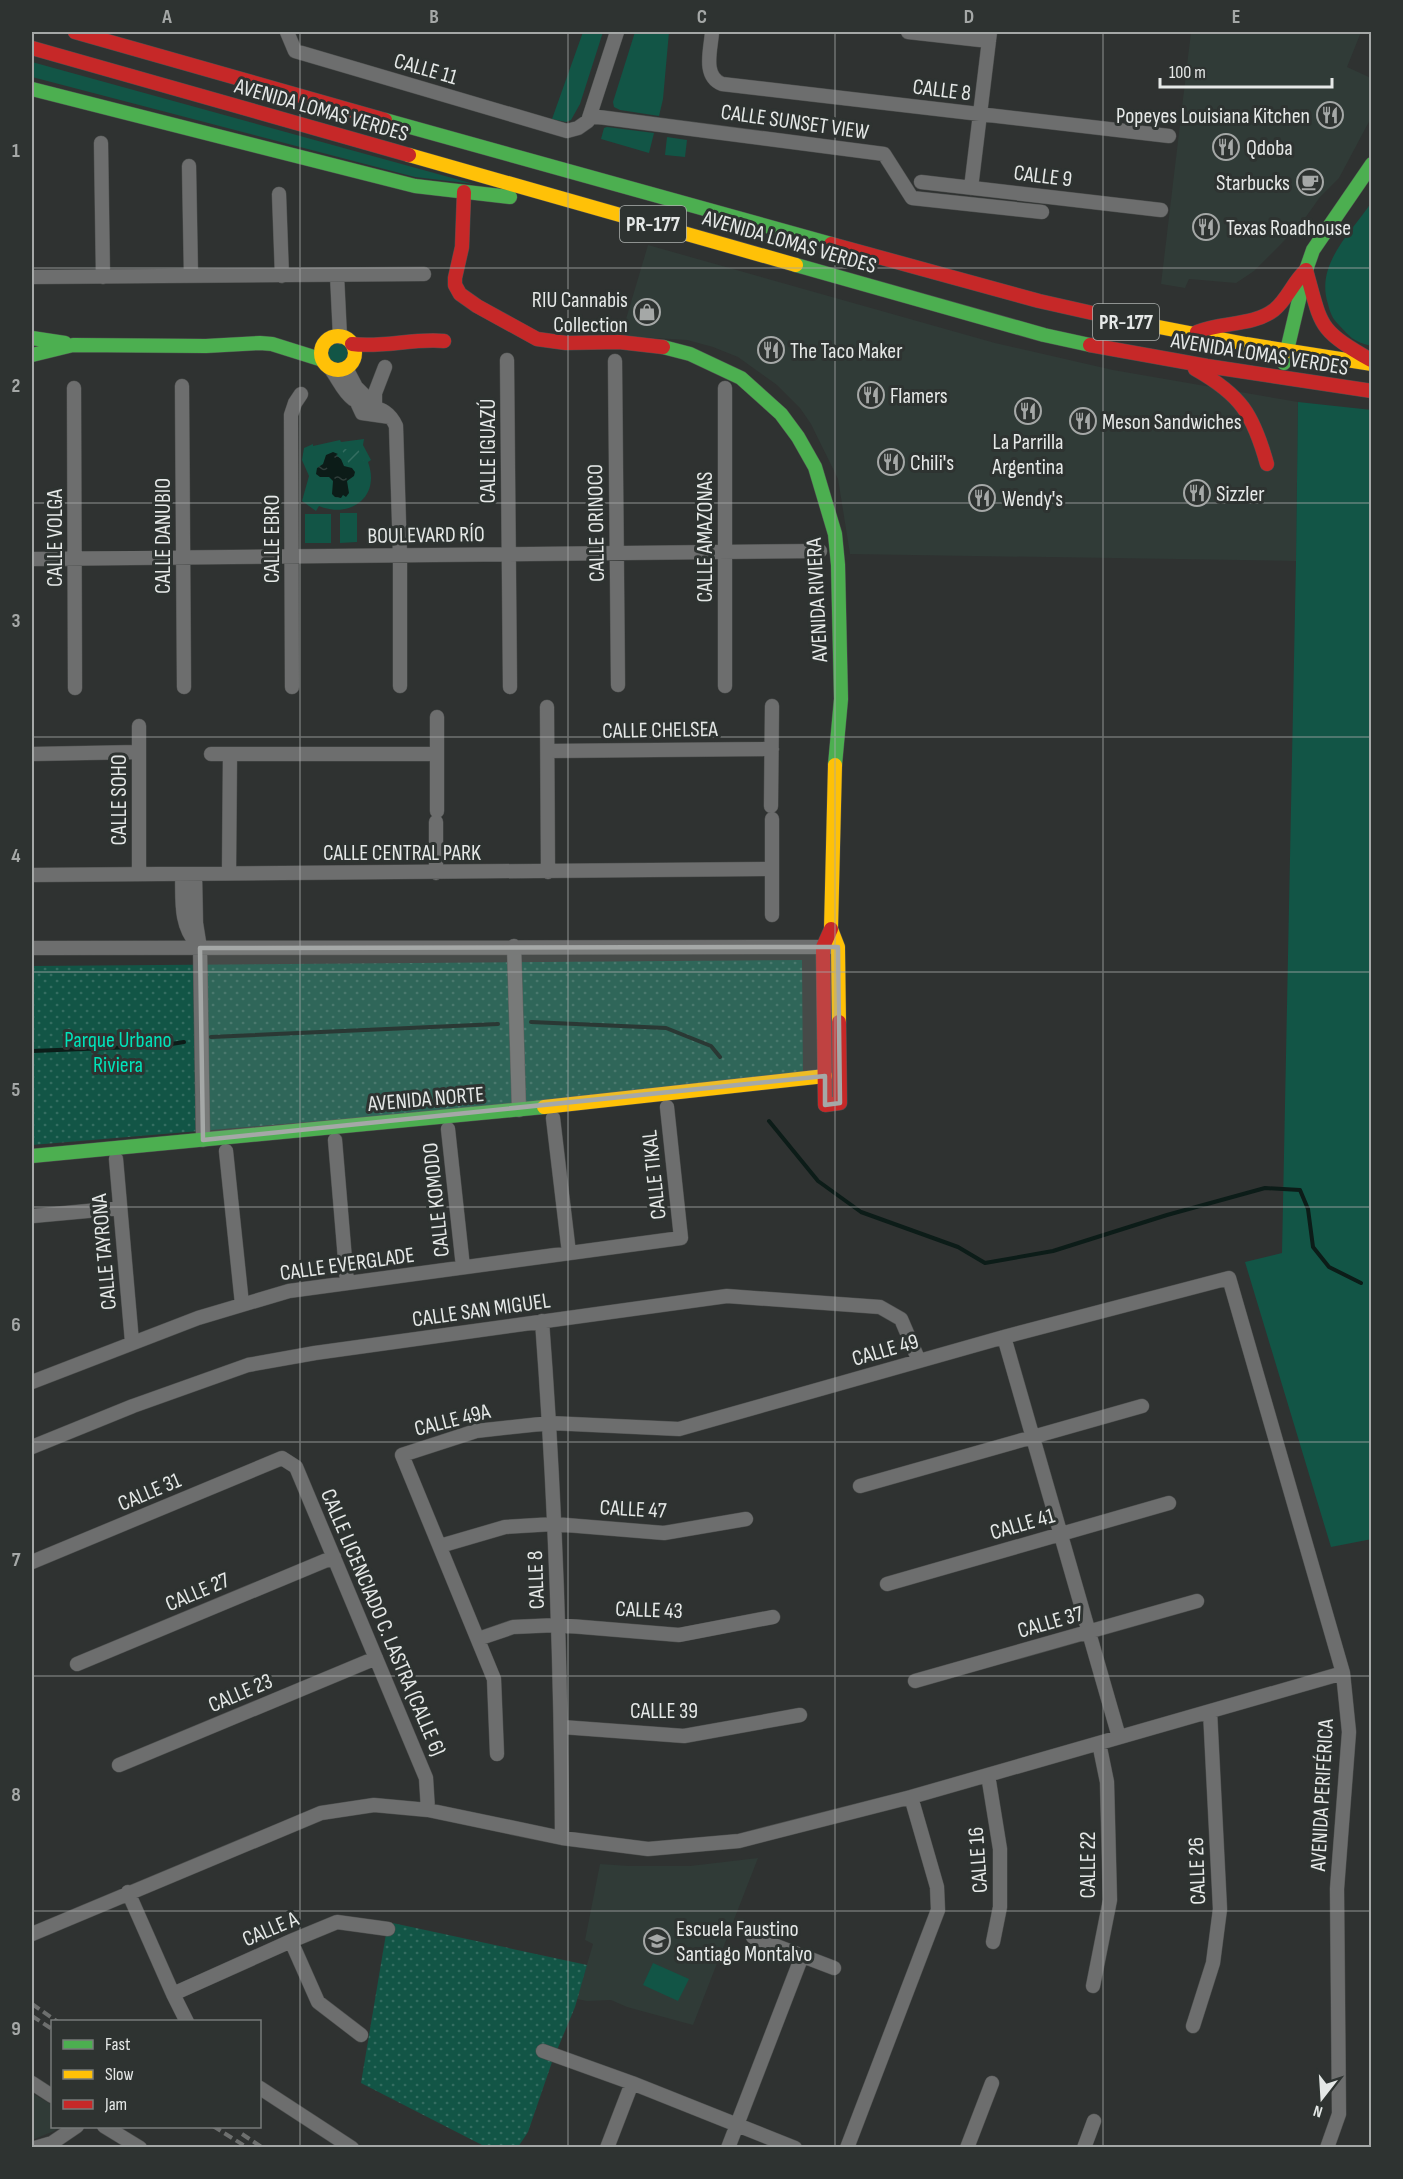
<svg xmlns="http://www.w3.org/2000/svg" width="1403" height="2179" font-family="'Sofia Sans Condensed',sans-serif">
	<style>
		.built { fill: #303b37 }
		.grass { fill: #125546 }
		.park { fill: url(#park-dots) }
		.garden { fill: url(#garden-furrows) }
		.water { fill: url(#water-ripples) }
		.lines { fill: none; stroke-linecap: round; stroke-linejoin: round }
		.stream { stroke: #0c1c18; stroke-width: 4 }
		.street-casing { stroke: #4d4f4e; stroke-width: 15 }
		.fast-casing { stroke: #4d4f4e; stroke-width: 15 }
		.slow-casing { stroke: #4d4f4e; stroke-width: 15 }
		.jam-casing { stroke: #4d4f4e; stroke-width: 15 }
		.street { stroke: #6d6e6e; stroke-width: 14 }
		.fast { stroke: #4caf50; stroke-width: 14 }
		.slow { stroke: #ffc107; stroke-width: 14 }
		.jam { stroke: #c62828; stroke-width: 14 }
		.rail { stroke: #6d6f6e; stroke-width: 4; stroke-dasharray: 9 4.5; stroke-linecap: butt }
		.marked { fill: #a5a8a7; fill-opacity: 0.2; stroke: #a5a8a7; stroke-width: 4.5; stroke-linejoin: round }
		.grid { fill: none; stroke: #a5a8a7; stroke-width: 1.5; stroke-opacity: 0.55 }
		.labels { text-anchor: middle; stroke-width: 6; stroke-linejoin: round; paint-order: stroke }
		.shield { fill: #2e3331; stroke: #aeb2b0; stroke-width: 1.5 }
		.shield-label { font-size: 21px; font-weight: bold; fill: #e5e8e7 }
		.street-label { font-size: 22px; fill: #e5e8e7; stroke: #2e3331 }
		.poi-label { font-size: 22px; fill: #e5e8e7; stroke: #2e3331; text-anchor: start }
		.park-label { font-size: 22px; fill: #00e2b9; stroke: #2e3331 }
		.neatline { fill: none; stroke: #a5a8a7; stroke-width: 2 }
		.grid-label { font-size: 20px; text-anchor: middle; font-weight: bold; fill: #a5a8a7 }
	</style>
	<defs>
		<pattern id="park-dots" width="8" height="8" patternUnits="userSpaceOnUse" patternTransform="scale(1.5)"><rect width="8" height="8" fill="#125546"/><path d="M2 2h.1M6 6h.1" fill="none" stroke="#346d61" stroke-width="1.8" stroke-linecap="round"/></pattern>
		<pattern id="garden-furrows" width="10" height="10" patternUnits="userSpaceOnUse" patternTransform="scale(1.5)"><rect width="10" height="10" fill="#125546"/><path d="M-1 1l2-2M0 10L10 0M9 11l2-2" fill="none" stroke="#346d61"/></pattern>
		<pattern id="water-ripples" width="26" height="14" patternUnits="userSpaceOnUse" patternTransform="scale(1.5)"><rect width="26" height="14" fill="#0c1c18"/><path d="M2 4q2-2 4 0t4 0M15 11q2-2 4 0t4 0" fill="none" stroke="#2f3d3a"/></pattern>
	</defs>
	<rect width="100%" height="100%" fill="#2f3231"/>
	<path class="built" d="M 1191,32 L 1361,32 L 1347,67 L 1371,78 L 1372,116 L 1339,178 L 1320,197 L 1303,221 L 1280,245 L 1254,271 L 1236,283 L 1189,279 L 1185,288 L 1161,284 Z
		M 648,245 L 995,343 L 1113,370 L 1298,402 L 1296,561 L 850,554 L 838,479 L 811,424 L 800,408 L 777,385 L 738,357 L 713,347 L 687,340 L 621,336 Z
		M 758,1858 L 693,2025 L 627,2007 L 611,2000 L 587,2001 L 577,1999 L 593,1944 L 585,1940 L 600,1864 L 629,1866 L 690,1866 Z
		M 32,2093 L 52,2105 L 52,2126 L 59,2127 L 54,2131 L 32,2140 Z"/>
	<path class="grass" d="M 583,32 L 603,32 L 580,104 L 571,120 L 566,122 L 552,119 Z
		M 635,32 L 669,32 L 663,99 L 659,116 L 620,110 L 614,107 L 613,102 Z
		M 32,62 L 474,184 L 415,177 L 32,77 Z
		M 607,127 L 654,133 L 649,153 L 601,139 L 604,128 Z
		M 667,137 L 687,140 L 685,157 L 665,155 Z
		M 1371,203 L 1371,346 C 1353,341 1351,338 1338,324 C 1332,318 1330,312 1328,304 C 1315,264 1351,233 1371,203 Z
		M327 354a11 11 0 1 1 22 0a11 11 0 1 1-22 0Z
		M 1298,402 L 1372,410 L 1372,1539 L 1331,1547 L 1245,1262 L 1282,1253 L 1296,561 Z
		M 364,439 L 363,445 L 371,460 L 368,462 C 381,497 350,519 319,506 L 316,511 L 302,501 L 309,476 L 302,460 L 304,448 L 313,444 L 313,446 L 340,440 L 341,442 Z
		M 340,513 L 357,513 L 357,542 L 340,543 Z
		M 305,514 L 331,514 L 331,543 L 305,543 Z
		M 653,1963 L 689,1979 L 678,2001 L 643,1985 Z"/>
	<path class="park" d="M 802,960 L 803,1074 L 595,1098 L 32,1145 L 32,966 Z
		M 388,1922 L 587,1965 L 575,2007 L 552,2062 L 528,2132 L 518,2147 L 492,2147 L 482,2145 L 361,2083 Z"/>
	<path class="garden" d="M 356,446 L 364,460 L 349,464 L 341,448 L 349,450 Z"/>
	<path class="water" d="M 333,452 L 338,454 L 336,455 L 341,459 L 344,466 L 352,468 L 355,472 L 354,476 L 347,481 L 349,493 L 346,497 L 343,495 L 341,498 L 335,497 L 332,494 L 333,481 L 329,477 L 320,477 L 316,474 L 317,468 L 323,464 L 326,455 Z"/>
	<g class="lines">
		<path class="stream" d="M 531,1022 L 666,1028 L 711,1046 L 720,1057
			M 211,1037 L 498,1024
			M 32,1051 L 159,1046 L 184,1042
			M 769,1121 L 818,1181 L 861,1212 L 958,1247 L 985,1263 L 1053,1251 L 1167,1215 L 1265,1188 L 1300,1190 L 1308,1209 L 1313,1247 L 1329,1267 L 1361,1283"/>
		<defs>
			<path id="street" d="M 287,32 L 295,51 L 567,131 L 578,128 L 588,121 L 617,32
				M 712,32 C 711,49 702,76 722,84 L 1169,136
				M 908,32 L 989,41
				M 591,116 L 884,154 L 912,198 L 1042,212
				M 101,143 L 103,277
				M 189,166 L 191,276
				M 921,182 L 1161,210
				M 971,188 L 990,32
				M 279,194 L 282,276
				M 337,275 L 340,337
				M 32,277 L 424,274
				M 507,360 L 510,687
				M 615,361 L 618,685
				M 330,368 C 338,378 343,392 353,399 C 371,410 386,404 396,426 L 400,555 L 400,686
				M 346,368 L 356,387 L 374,405
				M 182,386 L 184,687
				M 74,388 L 75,688
				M 356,400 L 362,413 L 390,417
				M 375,407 L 375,393 L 385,367
				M 32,559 L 820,551
				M 725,686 L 725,388
				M 292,687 L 291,415 L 295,403 L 301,394
				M 547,707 L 548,872
				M 139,726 L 139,874
				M 548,751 L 772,749
				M 32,754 L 139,752
				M 211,754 L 436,754
				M 771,806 L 772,706
				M 437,811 L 437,717
				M 772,819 L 772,915
				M 229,873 L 230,754
				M 436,873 L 436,822
				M 182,874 C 183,898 179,924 197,944
				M 195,874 L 196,923 L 200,948 L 203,1140
				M 32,875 L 772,869
				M 514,946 L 519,1110
				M 32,948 L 830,947
				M 553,1118 L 569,1253
				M 448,1129 L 463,1267
				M 335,1140 L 347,1283
				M 226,1151 L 242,1304
				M 116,1159 L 132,1342
				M 33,1216 L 120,1208
				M 542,1321 C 555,1493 561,1666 562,1838
				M 1004,1337 L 1119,1737
				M 32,1382 L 198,1318 L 289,1291 L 681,1238 L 667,1107
				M 32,1447 L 133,1406 L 248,1365 L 315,1353 L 727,1296 L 880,1307 L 901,1319 L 919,1361
				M 860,1486 L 1142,1406
				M 440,1546 L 505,1527 L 554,1524 L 664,1533 L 746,1519
				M 32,1562 L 282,1458 L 296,1467 L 426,1778 L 428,1810
				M 887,1584 L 1169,1503
				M 478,1639 L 513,1627 L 558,1625 L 679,1635 L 773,1617
				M 77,1664 L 334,1557
				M 915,1681 L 1197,1601
				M 562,1727 L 684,1736 L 800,1715
				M 497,1754 L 494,1679 L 402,1455 L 476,1431 L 550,1423 L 679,1429 L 1004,1337 L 1229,1278 L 1343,1673 L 1349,1732 L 1337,1889 L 1339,2114 L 1327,2148
				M 119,1765 L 376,1658
				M 988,1775 L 1000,1849 L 1000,1907 L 993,1942
				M 128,1892 L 173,1994 L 187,2022
				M 32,1934 L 321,1813 L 374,1805 L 428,1810 L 562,1838 L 648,1849 L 739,1841 L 911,1797 L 1343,1673
				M 753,1937 L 834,1968
				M 291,1941 L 318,2002 L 361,2035
				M 1093,1986 L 1110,1900 L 1107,1782 L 1099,1743
				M 173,1994 L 291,1941 L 337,1922 L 388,1929
				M 1193,2026 L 1213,1963 L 1220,1909 L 1210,1711
				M 543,2051 L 632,2083 L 795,2148
				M 32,2083 L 52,2096
				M 260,2088 L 352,2148
				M 104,2126 L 140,2148
				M 35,2148 L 52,2143 L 77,2126
				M 607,2148 L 632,2083
				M 728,2148 L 802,1956
				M 847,2148 L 938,1910 L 937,1887 L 911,1797
				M 967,2148 L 992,2083
				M 1084,2148 L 1094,2121"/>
			<path id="fast" d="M 32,89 L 415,186 L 510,197
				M 385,120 L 831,244
				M 796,265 L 1044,335 L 1090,345
				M 32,338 L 65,343
				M 663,347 L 690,354 L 741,378 L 781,414 L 798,437 L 815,467 L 835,534 L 838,565 L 841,699 L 835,765
				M 32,355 L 73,345 L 206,346 L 260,343 L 272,344 L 323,360
				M 1284,363 L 1306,270 L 1313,250 L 1372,164
				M 32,1156 L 544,1107"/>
			<path id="slow" d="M 409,155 L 796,265
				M 1128,321 L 1246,344 L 1372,364
				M321 353a17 17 0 1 1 34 0a17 17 0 1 1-34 0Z
				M 835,765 L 831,929 L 838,947 L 839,1022
				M 544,1107 L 825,1076"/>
			<path id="jam" d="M 75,32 L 385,120
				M 32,48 L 409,155
				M 464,192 L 462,247 L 455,278 L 455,285 L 460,294 L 477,306 L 537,339 L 566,343 L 619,342 L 663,347
				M 831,244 L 1039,301 L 1128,321
				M 1197,332 C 1221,322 1253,326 1274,310 C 1287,300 1293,282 1306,270 C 1322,327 1317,329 1371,360
				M 352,344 C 383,348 413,338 444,341
				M 1090,345 L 1207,366 L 1372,391
				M 1195,369 C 1241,395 1253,414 1267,464
				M 831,929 L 823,947 L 825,1105 L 840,1103 L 839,1022"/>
		</defs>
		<use href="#street" class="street-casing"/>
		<use href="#fast" class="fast-casing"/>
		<use href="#slow" class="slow-casing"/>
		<use href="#jam" class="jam-casing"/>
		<use href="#street" class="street"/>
		<use href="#fast" class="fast"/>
		<use href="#slow" class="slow"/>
		<use href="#jam" class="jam"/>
		<path class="rail" d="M 32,2004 L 58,2022
			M 32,2016 L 52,2029
			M 213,2126 L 248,2148
			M 242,2134 L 263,2148"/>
	</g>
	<path class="marked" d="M 838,947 L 840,1103 L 825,1105 L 825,1076 L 203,1140 L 200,948 Z"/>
	<path class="grid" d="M 300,32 L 300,2148M 568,32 L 568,2148M 835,32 L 835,2148M 1103,32 L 1103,2148M 32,268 L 1372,268M 32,503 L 1372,503M 32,737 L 1372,737M 32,972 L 1372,972M 32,1207 L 1372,1207M 32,1442 L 1372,1442M 32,1676 L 1372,1676M 32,1911 L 1372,1911"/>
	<defs>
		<symbol id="restaurant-ring" viewBox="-11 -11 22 22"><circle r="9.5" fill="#2e3331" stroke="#a5a8a7" stroke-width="1.5"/><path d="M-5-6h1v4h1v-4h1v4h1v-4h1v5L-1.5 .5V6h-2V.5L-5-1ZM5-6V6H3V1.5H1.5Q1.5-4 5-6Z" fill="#a5a8a7"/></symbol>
		<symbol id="cafe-ring" viewBox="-11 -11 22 22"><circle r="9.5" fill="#2e3331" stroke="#a5a8a7" stroke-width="1.5"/><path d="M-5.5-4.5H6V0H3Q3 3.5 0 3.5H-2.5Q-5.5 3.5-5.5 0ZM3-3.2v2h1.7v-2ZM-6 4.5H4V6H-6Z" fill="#a5a8a7"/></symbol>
		<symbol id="shop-ring" viewBox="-11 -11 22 22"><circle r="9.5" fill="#2e3331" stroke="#a5a8a7" stroke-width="1.5"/><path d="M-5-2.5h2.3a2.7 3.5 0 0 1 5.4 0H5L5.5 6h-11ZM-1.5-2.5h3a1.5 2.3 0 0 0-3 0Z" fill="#a5a8a7"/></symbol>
		<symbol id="school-ring" viewBox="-11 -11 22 22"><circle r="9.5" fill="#2e3331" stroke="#a5a8a7" stroke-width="1.5"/><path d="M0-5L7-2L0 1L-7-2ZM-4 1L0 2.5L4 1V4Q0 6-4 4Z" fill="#a5a8a7"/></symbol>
	</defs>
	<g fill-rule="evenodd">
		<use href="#restaurant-ring" x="1315" y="100" width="30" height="30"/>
		<use href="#restaurant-ring" x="1211" y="132" width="30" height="30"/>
		<use href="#cafe-ring" x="1295" y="167" width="30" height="30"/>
		<use href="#restaurant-ring" x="1191" y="212" width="30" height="30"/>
		<use href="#shop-ring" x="632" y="297" width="30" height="30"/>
		<use href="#restaurant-ring" x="756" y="335" width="30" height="30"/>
		<use href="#restaurant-ring" x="856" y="380" width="30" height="30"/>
		<use href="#restaurant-ring" x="1013" y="396" width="30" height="30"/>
		<use href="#restaurant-ring" x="1068" y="406" width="30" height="30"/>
		<use href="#restaurant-ring" x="876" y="447" width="30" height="30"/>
		<use href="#restaurant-ring" x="1182" y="478" width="30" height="30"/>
		<use href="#restaurant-ring" x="967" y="483" width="30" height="30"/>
		<use href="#school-ring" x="642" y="1926" width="30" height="30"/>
	</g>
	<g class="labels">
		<g class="shield">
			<rect x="620" y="206" width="66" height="36" rx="4.5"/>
			<rect x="1093" y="304" width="66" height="36" rx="4.5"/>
		</g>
		<g class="shield-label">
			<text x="653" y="231">PR-177</text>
			<text x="1126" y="329">PR-177</text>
		</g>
		<g class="street-label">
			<text transform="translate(426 68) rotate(16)" y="8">CALLE 11</text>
			<text transform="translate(942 89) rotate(7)" y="8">CALLE 8</text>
			<text transform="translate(322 109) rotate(16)" y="8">AVENIDA LOMAS VERDES</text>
			<text transform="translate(795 121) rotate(8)" y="8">CALLE SUNSET VIEW</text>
			<text transform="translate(1043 175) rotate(7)" y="8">CALLE 9</text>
			<text transform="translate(790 241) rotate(16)" y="8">AVENIDA LOMAS VERDES</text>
			<text transform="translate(1260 353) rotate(9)" y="8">AVENIDA LOMAS VERDES</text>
			<text transform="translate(487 451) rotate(-90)" y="8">CALLE IGUAZÚ</text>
			<text transform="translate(595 523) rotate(-91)" y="8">CALLE ORINOCO</text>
			<text transform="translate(426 534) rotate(-1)" y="8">BOULEVARD RÍO</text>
			<text transform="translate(162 536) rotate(-90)" y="8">CALLE DANUBIO</text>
			<text transform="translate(704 537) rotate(-90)" y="8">CALLE AMAZONAS</text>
			<text transform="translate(54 538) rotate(-90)" y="8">CALLE VOLGA</text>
			<text transform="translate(271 539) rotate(-90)" y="8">CALLE EBRO</text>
			<text transform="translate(816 600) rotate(-93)" y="8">AVENIDA RIVIERA</text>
			<text transform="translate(660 729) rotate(-1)" y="8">CALLE CHELSEA</text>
			<text transform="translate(118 800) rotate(-90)" y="8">CALLE SOHO</text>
			<text x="402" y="860">CALLE CENTRAL PARK</text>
			<text transform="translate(426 1098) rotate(-5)" y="8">AVENIDA NORTE</text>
			<text transform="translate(653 1175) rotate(-96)" y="8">CALLE TIKAL</text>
			<text transform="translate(435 1200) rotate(-96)" y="8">CALLE KOMODO</text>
			<text transform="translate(103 1252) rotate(-95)" y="8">CALLE TAYRONA</text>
			<text transform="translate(347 1263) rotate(-8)" y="8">CALLE EVERGLADE</text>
			<text transform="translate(481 1309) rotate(-8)" y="8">CALLE SAN MIGUEL</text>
			<text transform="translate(885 1349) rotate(-16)" y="8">CALLE 49</text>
			<text transform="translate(452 1419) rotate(-14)" y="8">CALLE 49A</text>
			<text transform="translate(149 1491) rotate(-23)" y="8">CALLE 31</text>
			<text transform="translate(633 1508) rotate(3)" y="8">CALLE 47</text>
			<text transform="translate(1022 1523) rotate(-16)" y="8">CALLE 41</text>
			<text transform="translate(535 1580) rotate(-92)" y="8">CALLE 8</text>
			<text transform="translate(197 1591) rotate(-23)" y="8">CALLE 27</text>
			<text transform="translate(649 1609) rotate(2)" y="8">CALLE 43</text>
			<text transform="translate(1050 1621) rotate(-16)" y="8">CALLE 37</text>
			<text transform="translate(384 1622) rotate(67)" y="8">CALLE LICENCIADO C. LASTRA (CALLE 6)</text>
			<text transform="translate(240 1692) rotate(-23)" y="8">CALLE 23</text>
			<text x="664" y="1718">CALLE 39</text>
			<text transform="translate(1321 1795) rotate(-87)" y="8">AVENIDA PERIFÉRICA</text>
			<text transform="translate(977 1860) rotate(-94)" y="8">CALLE 16</text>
			<text transform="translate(1087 1865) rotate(-90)" y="8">CALLE 22</text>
			<text transform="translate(1196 1871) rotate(-92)" y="8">CALLE 26</text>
			<text transform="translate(270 1928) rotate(-23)" y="8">CALLE A</text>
		</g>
		<g class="poi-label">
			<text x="1310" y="123" text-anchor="end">Popeyes Louisiana Kitchen</text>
			<text x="1246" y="155">Qdoba</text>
			<text x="1290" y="190" text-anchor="end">Starbucks</text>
			<text x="1226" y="235">Texas Roadhouse</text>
			<text x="628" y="307" text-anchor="end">RIU Cannabis<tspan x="628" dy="25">Collection</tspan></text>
			<text x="790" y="358">The Taco Maker</text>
			<text x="890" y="403">Flamers</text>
			<text x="1102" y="429">Meson Sandwiches</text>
			<text x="1028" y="449" text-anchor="middle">La Parrilla<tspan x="1028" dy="25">Argentina</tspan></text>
			<text x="910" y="470">Chili's</text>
			<text x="1216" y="501">Sizzler</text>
			<text x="1002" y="506">Wendy's</text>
			<text x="676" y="1936">Escuela Faustino<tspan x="676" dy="25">Santiago Montalvo</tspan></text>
		</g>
		<g class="park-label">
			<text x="118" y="1047">Parque Urbano<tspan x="118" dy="25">Riviera</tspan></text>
		</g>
	</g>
	<rect width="1403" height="2179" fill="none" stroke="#2e3331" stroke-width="66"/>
	<rect x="51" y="2020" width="210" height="108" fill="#2e3331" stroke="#777b7a" stroke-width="1.5"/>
	<rect x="63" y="2040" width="30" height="9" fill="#4caf50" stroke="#777b7a" stroke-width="1.5"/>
	<text x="105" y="2050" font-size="18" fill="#e5e8e7">Fast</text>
	<rect x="63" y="2070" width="30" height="9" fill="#ffc107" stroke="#777b7a" stroke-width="1.5"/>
	<text x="105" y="2080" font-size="18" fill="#e5e8e7">Slow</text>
	<rect x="63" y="2100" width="30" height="9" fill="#c62828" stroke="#777b7a" stroke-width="1.5"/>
	<text x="105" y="2110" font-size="18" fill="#e5e8e7">Jam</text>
	<g transform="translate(1322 2098) rotate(197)" stroke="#2e3331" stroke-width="4.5" paint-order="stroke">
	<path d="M0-4.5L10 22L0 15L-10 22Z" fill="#e5e8e7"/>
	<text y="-9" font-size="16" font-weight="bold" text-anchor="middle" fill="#e5e8e7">N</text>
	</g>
	<path d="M1160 78v9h172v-9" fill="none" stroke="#e5e8e7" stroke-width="3"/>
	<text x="1169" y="78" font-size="18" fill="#e5e8e7" stroke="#2e3331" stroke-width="4.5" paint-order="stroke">100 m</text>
	<rect x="33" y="33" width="1337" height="2113" class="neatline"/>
	<g class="grid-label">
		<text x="167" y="23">A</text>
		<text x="434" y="23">B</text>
		<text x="702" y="23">C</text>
		<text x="969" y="23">D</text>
		<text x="1236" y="23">E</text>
		<text x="16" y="157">1</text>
		<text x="16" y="392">2</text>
		<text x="16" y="627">3</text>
		<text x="16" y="862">4</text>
		<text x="16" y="1096">5</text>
		<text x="16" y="1331">6</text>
		<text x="16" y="1566">7</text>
		<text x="16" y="1801">8</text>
		<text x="16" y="2035">9</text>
	</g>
</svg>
